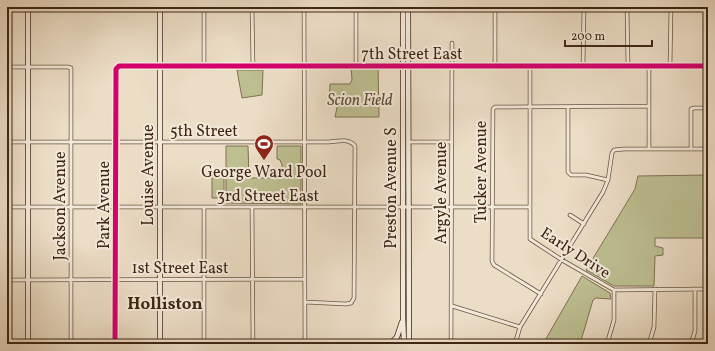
<svg xmlns="http://www.w3.org/2000/svg" width="715" height="351" font-family="Vollkorn,serif">
	<style>
		.green { fill: #bdbf91; stroke: #7e7252 }
		.lines { fill: none; stroke-linecap: round; stroke-linejoin: round }
		.street-casing { stroke: #6a5440; stroke-width: 4.5 }
		.secondary-casing { stroke: #3f2613; stroke-width: 6 }
		.street { stroke: #f3e9da; stroke-width: 3 }
		.secondary { stroke: #f3e9da; stroke-width: 4.5 }
		.cycleway-casing { stroke: #f3e9da; stroke-width: 8 }
		.cycleway { stroke: #d6006c; stroke-width: 5 }
		.labels { text-anchor: middle; stroke-width: 4; stroke-linejoin: round; paint-order: stroke }
		.street-label { font-size: 16px; fill: #3f2613; stroke: #f3e9da }
		.park-label { font-size: 16px; font-style: italic; fill: #5e4c32; stroke: #f3e9da }
		.poi-label { font-size: 16px; fill: #3f2613; stroke: #f3e9da }
		.neighbourhood-label { font-size: 17px; font-weight: bold; fill: #3f2613; stroke: #f3e9da }
	</style>
	<rect width="100%" height="100%" fill="#ecddc6"/>
	<filter id="stains"><feTurbulence type="fractalNoise" baseFrequency=".005" numOctaves="4"/><feColorMatrix values="0 0 0 0 .2 0 0 0 0 .09 0 0 0 0 .02 0 0 0 .5 -.17"/></filter>
	<radialGradient id="worn" r=".72"><stop offset=".6" stop-color="#630" stop-opacity="0"/><stop offset="1" stop-color="#630" stop-opacity=".3"/></radialGradient>
	<path class="green" d="M 351,66 L 378,66 L 379,117 L 335,117 L 338,103 L 329,100 L 330,84 L 350,84 L 352,80 Z
		M 237,70 L 263,70 L 262,95 L 242,98 Z
		M 226,146 L 248,146 L 249,178 L 282,178 L 282,165 L 280,160 L 277,159 L 277,146 L 301,146 L 301,204 L 226,203 Z
		M 212,174 L 224,174 L 224,198 L 212,198 Z
		M 708,175 L 708,238 L 655,238 L 655,246 L 663,248 L 663,255 L 655,256 L 654,286 L 614,286 L 586,270 L 635,189 L 638,176 Z
		M 582,276 L 610,293 L 611,299 L 596,298 L 593,300 L 580,344 L 543,344 Z"/>
	<g class="lines">
		<defs>
			<path id="street" d="M 204,7 L 204,66
				M 252,7 L 253,67
				M 304,7 L 305,344
				M 356,7 L 356,66
				M 627,7 L 628,66
				M 495,66 L 495,7
				M 530,66 L 530,239 L 562,260 L 614,290 L 708,289
				M 583,66 L 584,7
				M 649,66 L 649,149
				M 670,66 L 671,7
				M 7,67 L 68,67 L 71,68 L 71,344
				M 568,107 L 568,172 L 571,175 L 586,175 L 608,180
				M 7,142 L 329,142 C 338,141 349,138 355,146 L 354,298 L 351,303 L 346,304 L 305,302
				M 409,142 L 452,142
				M 691,149 L 691,109 L 694,108 L 708,108
				M 7,207 L 530,207
				M 204,207 L 204,344
				M 252,207 L 253,344
				M 570,215 L 584,224
				M 7,280 L 305,279
				M 541,294 L 494,265 L 492,261 L 493,109 L 495,107 L 649,106
				M 452,306 L 520,327
				M 115,344 L 116,69 L 119,66 L 708,66
				M 451,344 L 452,43
				M 515,344 L 520,327 L 603,192 L 608,180 L 612,153 L 614,150 L 624,149 L 708,149
				M 607,344 L 614,320 L 614,290
				M 649,344 L 654,327 L 655,289
				M 691,344 L 695,331 L 695,289"/>
			<path id="secondary" d="M 160,7 L 160,344
				M 403,7 L 403,317 L 404,344
				M 408,7 L 409,344
				M 28,344 L 28,7
				M 390,344 L 397,337 L 402,322"/>
		</defs>
		<use href="#street" class="street-casing"/>
		<use href="#secondary" class="secondary-casing"/>
		<use href="#street" class="street"/>
		<use href="#secondary" class="secondary"/>
		<defs>
			<path id="cycleway" d="M 115,344 L 116,69 L 119,66 L 708,66"/>
		</defs>
		<use href="#cycleway" class="cycleway-casing"/>
		<use href="#cycleway" class="cycleway"/>
	</g>
	<defs>
		<symbol id="stadium-pin" viewBox="-11 -11 22 30"><path d="M0 17L-7.5 6A9.5 9.5 0 1 1 7.5 6Z" fill="#8f2418" stroke="#f3e9da"/><path d="M0-5a6.5 5 0 1 0 0 10a6.5 5 0 1 0 0-10ZM-3.5-1.8h7v3.6h-7Z" fill="#fff"/></symbol>
	</defs>
	<g fill-rule="evenodd">
		<use href="#stadium-pin" x="253" y="133" width="22" height="30"/>
	</g>
	<g class="labels">
		<g class="street-label">
			<text x="412" y="59">7th Street East</text>
			<text x="204" y="136">5th Street</text>
			<text transform="translate(480 172) rotate(-90)" y="6">Tucker Avenue</text>
			<text transform="translate(147 175) rotate(-90)" y="6">Louise Avenue</text>
			<text transform="translate(390 188) rotate(-90)" y="6">Preston Avenue S</text>
			<text transform="translate(440 193) rotate(-90)" y="6">Argyle Avenue</text>
			<text x="268" y="201">3rd Street East</text>
			<text transform="translate(103 205) rotate(-90)" y="6">Park Avenue</text>
			<text transform="translate(59 206) rotate(-90)" y="6">Jackson Avenue</text>
			<text transform="translate(576 252) rotate(33)" y="6">Early Drive</text>
			<text x="180" y="273">1st Street East</text>
		</g>
		<g class="park-label">
			<text x="360" y="105">Scion Field</text>
		</g>
		<g class="poi-label">
			<text x="264" y="177">George Ward Pool</text>
		</g>
		<g class="neighbourhood-label">
			<text x="165" y="309">Holliston</text>
		</g>
	</g>
	<rect width="715" height="351" fill="none" stroke="#ecddc6" stroke-width="24"/>
	<rect x="8" y="8" width="699" height="335" fill="none" stroke="#3f2613" stroke-width="2"/>
	<rect x="12" y="12" width="691" height="327" fill="none" stroke="#3f2613"/>
	<path d="M565 40v6h87v-6" fill="none" stroke="#3f2613" stroke-width="2"/>
	<text x="571" y="40" font-size="12" fill="#3f2613" stroke="#f3e9da" stroke-width="3" paint-order="stroke">200 m</text>
	<rect width="100%" height="100%" filter="url(#stains)"/>
	<rect width="100%" height="100%" fill="url(#worn)"/>
</svg>
